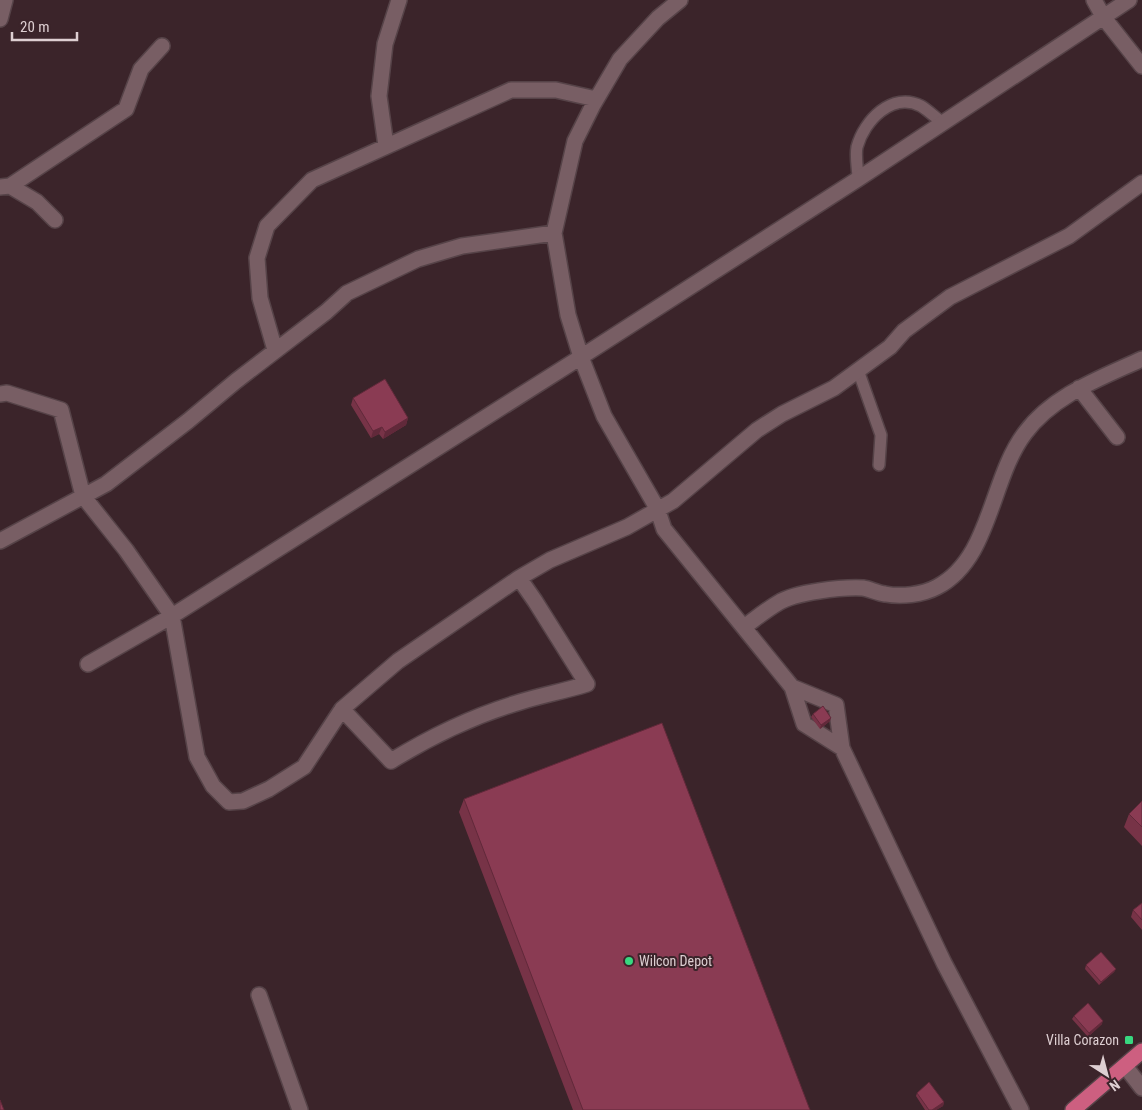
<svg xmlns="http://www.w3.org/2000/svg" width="1142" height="1110" font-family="'Roboto Condensed',sans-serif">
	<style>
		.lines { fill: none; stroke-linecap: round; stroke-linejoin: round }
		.service-casing { stroke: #564348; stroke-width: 14 }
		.minor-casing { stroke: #564348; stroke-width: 18 }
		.tertiary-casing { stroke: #564348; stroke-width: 18 }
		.trunk-casing { stroke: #564348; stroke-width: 18 }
		.service { stroke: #785e64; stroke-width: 11 }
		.minor { stroke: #785e64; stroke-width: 15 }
		.tertiary { stroke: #785e64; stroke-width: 15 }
		.trunk { stroke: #cd5f80; stroke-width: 15 }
		.wall { fill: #773347 }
		.shaded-wall { fill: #61293a }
		.building { fill: #8a3b53; stroke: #61293a }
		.poi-dot { fill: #38d880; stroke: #3b242a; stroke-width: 2 }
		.labels { text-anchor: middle; stroke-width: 4; stroke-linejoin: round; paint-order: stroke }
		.poi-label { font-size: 14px; fill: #decfd2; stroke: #3b242a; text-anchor: start }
	</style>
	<rect width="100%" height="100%" fill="#3b242a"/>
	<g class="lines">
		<defs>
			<path id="service" d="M 858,179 C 858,169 855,157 857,147 C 864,121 892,91 921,106 C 929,111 936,118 943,123
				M 858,370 L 881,435 L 879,465"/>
			<path id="minor" d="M 680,0 L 658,18 L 620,59 L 593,105 L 575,141 L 554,233 L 568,315 L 581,357 L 604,416 L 657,508 L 664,529 L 792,687 L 804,724 L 842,748
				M 1094,0 L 1104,18 L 1142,66
				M 0,19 L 5,0
				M 386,146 L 379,96 L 385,44 L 399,0
				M 10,186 L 37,202 L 55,220
				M 0,187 L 10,186 L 126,109 L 141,69 L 162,46
				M 275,350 L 260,298 L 257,258 L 267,226 L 312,180 L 511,90 L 556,90 L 596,99
				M 1079,388 L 1117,437
				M 0,394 L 7,393 L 61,410 L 83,496 L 126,550 L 172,616 L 197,757 L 213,786 L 229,802 L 243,801 L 269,789 L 304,767 L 342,709 L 398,661 L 519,578
				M 0,541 L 106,484 L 188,421 L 236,381 L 326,312 L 347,293 L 418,259 L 462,246 L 554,233
				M 744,627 C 755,619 766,610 778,603 C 795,592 842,587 863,588 C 870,589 877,593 885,594 C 901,597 922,595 937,587 C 991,559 990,479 1025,433 C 1053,395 1101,378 1142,359
				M 88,664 L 172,616 L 581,357 L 858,179 L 1129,0
				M 792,687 L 836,705 L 842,748 L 944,963 L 1021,1110
				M 342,709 L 391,761 C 430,737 476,715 520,702 C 542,695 565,691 587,684 L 535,601 L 519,578 L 550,560 L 627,527 L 673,501 L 757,430 L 782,414 L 834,388 L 890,347 L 904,331 L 950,297 L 1069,236 L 1142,183
				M 259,995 L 300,1110"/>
			<path id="tertiary" d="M 1125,1066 L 1142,1088"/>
			<path id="trunk" d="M 1073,1110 L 1142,1051"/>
		</defs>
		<use href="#service" class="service-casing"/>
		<use href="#minor" class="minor-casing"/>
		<use href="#tertiary" class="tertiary-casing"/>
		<use href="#trunk" class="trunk-casing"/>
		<use href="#service" class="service"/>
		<use href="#minor" class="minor"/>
		<use href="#tertiary" class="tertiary"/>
		<use href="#trunk" class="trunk"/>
	</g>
	<path class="wall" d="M 353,398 L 408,418 L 406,425 L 383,439 L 379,434 L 371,438 L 351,405 Z
		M 813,714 L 830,721 L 820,729 L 811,717 Z
		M 464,799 L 810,1110 L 573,1110 L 459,812 Z
		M 1142,801 L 1142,846 L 1124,827 L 1129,814 Z
		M 1142,903 L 1142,930 L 1131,917 L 1133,910 Z
		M 1086,965 L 1116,969 L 1114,972 L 1099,985 L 1085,969 Z
		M 1074,1016 L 1102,1024 L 1088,1037 L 1072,1019 Z
		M 917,1093 L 944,1102 L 943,1106 L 936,1110 L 925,1110 L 916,1096 Z"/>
	<path class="shaded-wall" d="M 408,418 L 406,425 L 383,439 L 385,432 Z
		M 382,427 L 379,434 L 371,438 L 373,431 Z
		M 831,718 L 830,721 L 820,729 L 821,725 Z
		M 1116,969 L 1114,972 L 1099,985 L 1101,982 Z
		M 1103,1021 L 1102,1024 L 1088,1037 L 1089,1033 Z
		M 944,1102 L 943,1106 L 936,1110 L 932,1110 Z"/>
	<path class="building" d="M 385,379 L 408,418 L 385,432 L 382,427 L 373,431 L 353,398 Z
		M 823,706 L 831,718 L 821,725 L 813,714 Z
		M 662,723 L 810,1110 L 583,1110 L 464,799 Z
		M 1142,801 L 1142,827 L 1129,814 Z
		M 1142,903 L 1142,920 L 1133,910 Z
		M 1101,952 L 1116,969 L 1101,982 L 1086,965 Z
		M 1088,1003 L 1103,1021 L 1089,1033 L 1074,1016 Z
		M 929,1082 L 944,1102 L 932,1110 L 929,1110 L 917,1093 Z
		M 0,1100 L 4,1110 L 0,1110 Z"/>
	<g class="poi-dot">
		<circle cx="629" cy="961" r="5"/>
		<rect x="1124" y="1035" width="10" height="10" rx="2.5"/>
	</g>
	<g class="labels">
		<g class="poi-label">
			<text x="639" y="966">Wilcon Depot</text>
			<text x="1119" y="1045" text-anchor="end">Villa Corazon</text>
		</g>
	</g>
	<g transform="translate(1107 1075) rotate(144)" stroke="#3b242a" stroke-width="4" paint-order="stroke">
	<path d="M0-4L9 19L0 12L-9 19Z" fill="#decfd2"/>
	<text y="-8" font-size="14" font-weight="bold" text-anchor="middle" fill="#decfd2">N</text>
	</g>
	<path d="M12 32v8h65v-8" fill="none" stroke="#decfd2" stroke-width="2.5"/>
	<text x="20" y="32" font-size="15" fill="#decfd2" stroke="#3b242a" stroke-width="4" paint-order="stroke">20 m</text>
</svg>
